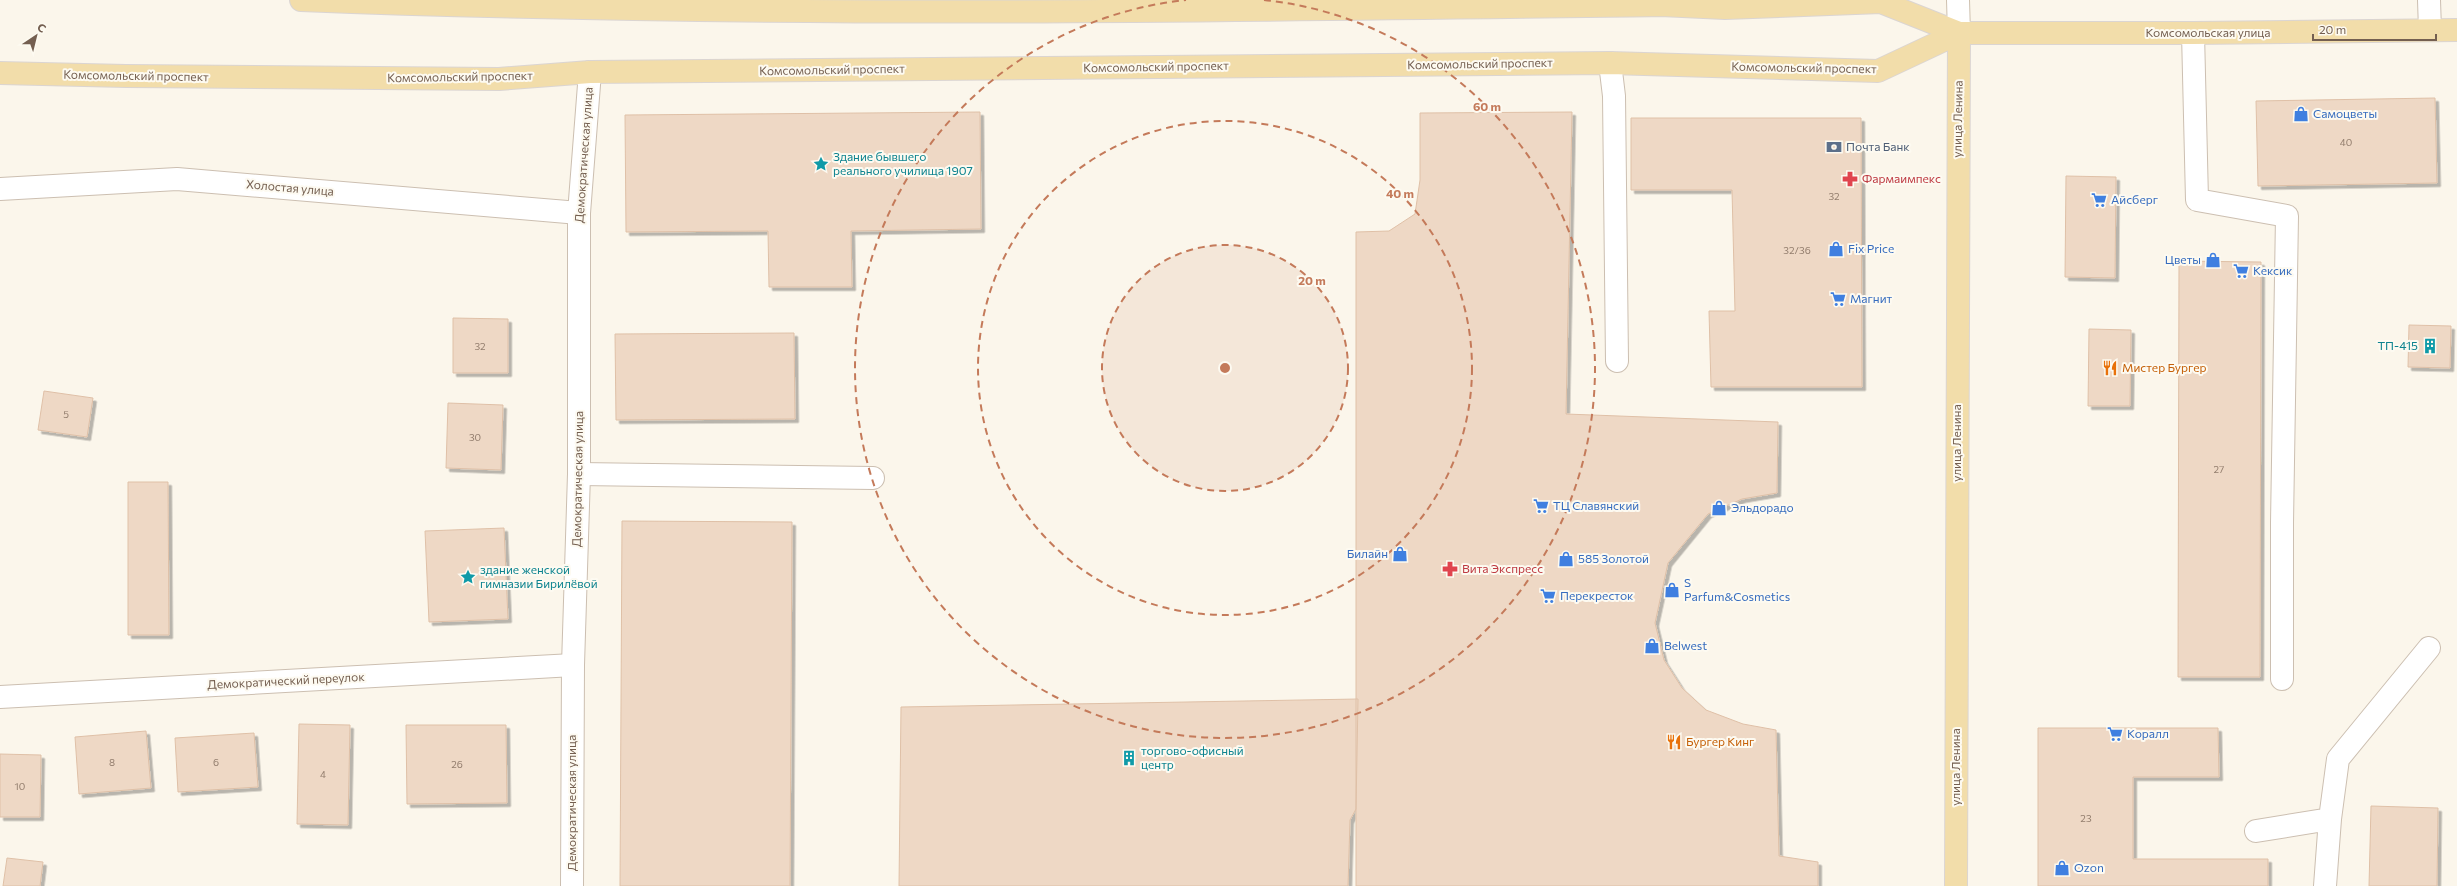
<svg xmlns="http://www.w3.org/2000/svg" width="2457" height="886" font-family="Commissioner,sans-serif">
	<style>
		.building { fill: #eed8c5; stroke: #dfc0a7; filter: url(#shadow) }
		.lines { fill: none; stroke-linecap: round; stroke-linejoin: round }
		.service-casing { stroke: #ccbfb1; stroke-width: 24 }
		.minor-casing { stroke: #ccbfb1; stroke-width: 24 }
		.tertiary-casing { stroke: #ccbfb1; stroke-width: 24 }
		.secondary-casing { stroke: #cec0af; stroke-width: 24 }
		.primary-casing { stroke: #dbd5d2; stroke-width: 24 }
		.service { stroke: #fff; stroke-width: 22 }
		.minor { stroke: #fff; stroke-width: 22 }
		.tertiary { stroke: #fff; stroke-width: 22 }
		.secondary { stroke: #fff; stroke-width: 22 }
		.primary { stroke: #f2ddaa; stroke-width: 22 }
		.ring { fill: none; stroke: #c47a5a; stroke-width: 2; stroke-dasharray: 7 5 }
		.labels { text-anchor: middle; stroke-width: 4; stroke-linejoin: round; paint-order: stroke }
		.number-label { font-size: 10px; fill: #927d6d }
		.street-label { font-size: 12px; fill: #745f50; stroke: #fdfaf1 }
		.shop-label { font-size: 12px; fill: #366cbe; stroke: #fdfaf1; text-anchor: start }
		.service-label { font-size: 12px; fill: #4e5e75; stroke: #fdfaf1; text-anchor: start }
		.culture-label { font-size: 12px; fill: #0d838f; stroke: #fdfaf1; text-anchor: start }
		.health-label { font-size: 12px; fill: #be3a42; stroke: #fdfaf1; text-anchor: start }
		.food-label { font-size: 12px; fill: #c56008; stroke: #fdfaf1; text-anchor: start }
		.centre { fill: #c47a5a; stroke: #fdfaf1; stroke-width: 2 }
		.ring-label { font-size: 12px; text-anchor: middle; font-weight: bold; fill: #c47a5a; stroke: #fdfaf1; stroke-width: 4; stroke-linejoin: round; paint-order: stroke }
	</style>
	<defs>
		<filter id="shadow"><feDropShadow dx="3.5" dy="3.5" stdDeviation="0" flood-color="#0004"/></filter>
	</defs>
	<rect width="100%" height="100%" fill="#fbf6eb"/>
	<path class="building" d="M 2435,98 L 2437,183 L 2258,186 L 2256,101 Z
		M 980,112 L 981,229 L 851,231 L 852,287 L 769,287 L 768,231 L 626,232 L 625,115 Z
		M 1572,112 L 1566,414 L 1778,422 L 1777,493 L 1742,499 L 1708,514 L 1668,563 L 1655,623 L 1664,660 L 1682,688 L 1706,710 L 1743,724 L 1776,730 L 1779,856 L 1818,862 L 1818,886 L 1356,886 L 1356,232 L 1389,231 L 1415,214 L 1420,180 L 1420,113 Z
		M 1631,118 L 1861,118 L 1862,387 L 1711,387 L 1709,311 L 1735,311 L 1732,190 L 1631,190 Z
		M 2066,176 L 2116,177 L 2115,278 L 2065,277 Z
		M 2179,261 L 2261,262 L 2260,677 L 2178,677 Z
		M 453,318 L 508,319 L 508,373 L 453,373 Z
		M 2409,325 L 2451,326 L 2450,368 L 2408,367 Z
		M 2089,329 L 2131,330 L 2130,406 L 2088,406 Z
		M 794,333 L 795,419 L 616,420 L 615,334 Z
		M 44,391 L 93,398 L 87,437 L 38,430 Z
		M 448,403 L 503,405 L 501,470 L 446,468 Z
		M 128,482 L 168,482 L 169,635 L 128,635 Z
		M 622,521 L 792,522 L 790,886 L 620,886 Z
		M 504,528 L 508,619 L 429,622 L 425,531 Z
		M 1358,699 L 1356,809 L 1350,820 L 1348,886 L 899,886 L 901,707 Z
		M 299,724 L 350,725 L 348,825 L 297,824 Z
		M 406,725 L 506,725 L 507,803 L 407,804 Z
		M 2038,728 L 2218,728 L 2219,777 L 2133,777 L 2133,859 L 2268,859 L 2268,886 L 2038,886 Z
		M 146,731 L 151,788 L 79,794 L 75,737 Z
		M 254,733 L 258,787 L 178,792 L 175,738 Z
		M 0,754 L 41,755 L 40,817 L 0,817 Z
		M 2371,806 L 2438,808 L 2437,886 L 2369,886 Z
		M 7,858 L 43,862 L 40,886 L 3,886 Z"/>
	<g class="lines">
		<defs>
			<path id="service" d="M 2429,0 L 2430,30
				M 2193,33 L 2197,200 L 2287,216 L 2282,523 L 2282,679
				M 1610,63 L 1614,96 L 1617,361
				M 579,474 L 873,478
				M 2256,831 L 2330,819
				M 2325,886 L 2330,819 L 2338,759 L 2429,648"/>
			<path id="minor" d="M 0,189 L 177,179 L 579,213
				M 0,697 L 573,665"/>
			<path id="tertiary" d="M 572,886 L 573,665 L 579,474 L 579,213 L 590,72"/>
			<path id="secondary" d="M 1958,0 L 1959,33"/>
			<path id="primary" d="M 301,0 C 753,18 1207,11 1661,5 L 1725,8 L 1881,2 L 1959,33 L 2193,33 L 2457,30
				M 0,73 L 126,76 L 499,79 L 590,72 L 1610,63 L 1878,71 L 1959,33
				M 1956,886 L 1959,33"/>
		</defs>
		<use href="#service" class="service-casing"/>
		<use href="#minor" class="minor-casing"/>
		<use href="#tertiary" class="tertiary-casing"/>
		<use href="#secondary" class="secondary-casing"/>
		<use href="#primary" class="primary-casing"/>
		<use href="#service" class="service"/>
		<use href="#minor" class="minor"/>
		<use href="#tertiary" class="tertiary"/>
		<use href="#secondary" class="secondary"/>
		<use href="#primary" class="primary"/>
	</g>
	<circle cx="1225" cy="368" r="123" fill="#c47a5a" fill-opacity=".12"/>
	<g class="ring">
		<circle cx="1225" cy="368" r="123"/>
		<circle cx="1225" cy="368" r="247"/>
		<path d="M1264 0A370 370 0 1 1 1186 0"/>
	</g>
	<defs>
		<symbol id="shop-bare" viewBox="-9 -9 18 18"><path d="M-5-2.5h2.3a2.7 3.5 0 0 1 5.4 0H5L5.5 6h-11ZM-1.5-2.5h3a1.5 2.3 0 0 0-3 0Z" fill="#3f7fe0" stroke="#fdfaf1" stroke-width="2.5" paint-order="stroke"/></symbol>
		<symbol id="bank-bare" viewBox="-9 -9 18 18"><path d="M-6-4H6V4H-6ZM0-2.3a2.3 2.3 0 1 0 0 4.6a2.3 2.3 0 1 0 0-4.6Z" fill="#5c6f8a" stroke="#fdfaf1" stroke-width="2.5" paint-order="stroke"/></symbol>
		<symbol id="sight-bare" viewBox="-9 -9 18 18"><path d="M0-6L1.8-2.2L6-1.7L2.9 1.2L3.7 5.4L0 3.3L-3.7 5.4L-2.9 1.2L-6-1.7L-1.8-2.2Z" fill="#0f9aa8" stroke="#fdfaf1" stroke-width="2.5" paint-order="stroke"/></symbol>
		<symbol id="pharmacy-bare" viewBox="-9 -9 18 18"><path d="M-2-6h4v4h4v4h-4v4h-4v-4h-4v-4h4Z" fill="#e0444e" stroke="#fdfaf1" stroke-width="2.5" paint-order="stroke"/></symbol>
		<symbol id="supermarket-bare" viewBox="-9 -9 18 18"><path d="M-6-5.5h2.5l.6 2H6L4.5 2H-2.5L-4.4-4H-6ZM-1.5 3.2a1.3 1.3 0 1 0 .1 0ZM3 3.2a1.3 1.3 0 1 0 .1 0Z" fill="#3f7fe0" stroke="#fdfaf1" stroke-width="2.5" paint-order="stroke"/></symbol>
		<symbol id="building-bare" viewBox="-9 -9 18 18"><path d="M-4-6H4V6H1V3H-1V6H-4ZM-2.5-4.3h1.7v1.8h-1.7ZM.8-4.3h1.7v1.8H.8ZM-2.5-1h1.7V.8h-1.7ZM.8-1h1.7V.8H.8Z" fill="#0f9aa8" stroke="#fdfaf1" stroke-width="2.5" paint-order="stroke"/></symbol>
		<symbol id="restaurant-bare" viewBox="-9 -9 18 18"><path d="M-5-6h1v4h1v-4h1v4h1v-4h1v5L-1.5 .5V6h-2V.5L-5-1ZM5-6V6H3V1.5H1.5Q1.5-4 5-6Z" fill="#e8710a" stroke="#fdfaf1" stroke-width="2.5" paint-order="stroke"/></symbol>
	</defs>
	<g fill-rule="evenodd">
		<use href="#shop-bare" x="2290" y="103" width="22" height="22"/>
		<use href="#bank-bare" x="1823" y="136" width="22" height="22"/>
		<use href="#sight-bare" x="810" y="153" width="22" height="22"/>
		<use href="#pharmacy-bare" x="1839" y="168" width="22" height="22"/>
		<use href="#supermarket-bare" x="2088" y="189" width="22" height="22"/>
		<use href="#shop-bare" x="1825" y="238" width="22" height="22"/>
		<use href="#shop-bare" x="2202" y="249" width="22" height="22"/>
		<use href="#supermarket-bare" x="2230" y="260" width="22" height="22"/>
		<use href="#supermarket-bare" x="1827" y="288" width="22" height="22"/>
		<use href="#building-bare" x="2419" y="335" width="22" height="22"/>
		<use href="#restaurant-bare" x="2099" y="357" width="22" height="22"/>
		<use href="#supermarket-bare" x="1530" y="495" width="22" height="22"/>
		<use href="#shop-bare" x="1708" y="497" width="22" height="22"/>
		<use href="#shop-bare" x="1389" y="543" width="22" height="22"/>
		<use href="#shop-bare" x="1555" y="548" width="22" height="22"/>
		<use href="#pharmacy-bare" x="1439" y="558" width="22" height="22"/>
		<use href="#sight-bare" x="457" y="566" width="22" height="22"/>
		<use href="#shop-bare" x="1661" y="579" width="22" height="22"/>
		<use href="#supermarket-bare" x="1537" y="585" width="22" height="22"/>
		<use href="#shop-bare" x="1641" y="635" width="22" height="22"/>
		<use href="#supermarket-bare" x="2104" y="723" width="22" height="22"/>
		<use href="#restaurant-bare" x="1663" y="731" width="22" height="22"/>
		<use href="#building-bare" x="1118" y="747" width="22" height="22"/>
		<use href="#shop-bare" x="2051" y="857" width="22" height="22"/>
	</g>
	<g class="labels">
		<g class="number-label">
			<text x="2346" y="146">40</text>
			<text x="1834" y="200">32</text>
			<text x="1797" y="254">32/36</text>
			<text x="480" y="350">32</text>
			<text x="66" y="418">5</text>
			<text x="475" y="441">30</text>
			<text x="2219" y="473">27</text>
			<text x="112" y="766">8</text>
			<text x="216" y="766">6</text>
			<text x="457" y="768">26</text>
			<text x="323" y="778">4</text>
			<text x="20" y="790">10</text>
			<text x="2086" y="822">23</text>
		</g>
		<g class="street-label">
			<text x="2208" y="37">Комсомольская улица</text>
			<text transform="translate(1480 64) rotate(-1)" y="4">Комсомольский проспект</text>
			<text transform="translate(1156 67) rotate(-1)" y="4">Комсомольский проспект</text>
			<text transform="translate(1804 68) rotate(1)" y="4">Комсомольский проспект</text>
			<text transform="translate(832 70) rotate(-1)" y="4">Комсомольский проспект</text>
			<text transform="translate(136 76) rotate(1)" y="4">Комсомольский проспект</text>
			<text transform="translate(460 77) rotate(-1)" y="4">Комсомольский проспект</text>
			<text transform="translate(1958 119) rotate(-89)" y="4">улица Ленина</text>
			<text transform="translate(584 155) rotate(-86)" y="4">Демократическая улица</text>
			<text transform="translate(290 188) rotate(5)" y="4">Холостая улица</text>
			<text transform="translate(1957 443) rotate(-90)" y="4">улица Ленина</text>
			<text transform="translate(578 479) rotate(-89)" y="4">Демократическая улица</text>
			<text transform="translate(286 681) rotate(-3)" y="4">Демократический переулок</text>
			<text transform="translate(1956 767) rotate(-90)" y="4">улица Ленина</text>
			<text transform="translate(572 803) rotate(-90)" y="4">Демократическая улица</text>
		</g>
		<g class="shop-label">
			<text x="2313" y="118">Самоцветы</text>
			<text x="2111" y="204">Айсберг</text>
			<text x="1848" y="253">Fix Price</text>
			<text x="2201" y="264" text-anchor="end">Цветы</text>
			<text x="2253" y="275">Кексик</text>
			<text x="1850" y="303">Магнит</text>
			<text x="1553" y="510">ТЦ Славянский</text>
			<text x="1731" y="512">Эльдорадо</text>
			<text x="1388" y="558" text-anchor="end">Билайн</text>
			<text x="1578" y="563">585 Золотой</text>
			<text x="1684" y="587">S<tspan x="1684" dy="14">Parfum&amp;Cosmetics</tspan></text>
			<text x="1560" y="600">Перекресток</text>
			<text x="1664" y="650">Belwest</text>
			<text x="2127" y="738">Коралл</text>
			<text x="2074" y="872">Ozon</text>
		</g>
		<g class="service-label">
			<text x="1846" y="151">Почта Банк</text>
		</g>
		<g class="culture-label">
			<text x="833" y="161">Здание бывшего<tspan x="833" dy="14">реального училища 1907</tspan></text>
			<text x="2418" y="350" text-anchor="end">ТП-415</text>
			<text x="480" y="574">здание женской<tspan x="480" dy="14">гимназии Бирилёвой</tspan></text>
			<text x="1141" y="755">торгово-офисный<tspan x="1141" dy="14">центр</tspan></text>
		</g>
		<g class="health-label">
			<text x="1862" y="183">Фармаимпекс</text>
			<text x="1462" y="573">Вита Экспресс</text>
		</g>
		<g class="food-label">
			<text x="2122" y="372">Мистер Бургер</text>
			<text x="1686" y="746">Бургер Кинг</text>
		</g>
	</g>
	<circle cx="1225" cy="368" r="6" class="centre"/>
	<g class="ring-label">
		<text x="1487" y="111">60 m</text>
		<text x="1400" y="198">40 m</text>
		<text x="1312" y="285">20 m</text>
	</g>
	<g transform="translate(36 36) rotate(35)" stroke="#fdfaf1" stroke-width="3" paint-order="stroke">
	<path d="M0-3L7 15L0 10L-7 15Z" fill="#745f50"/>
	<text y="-6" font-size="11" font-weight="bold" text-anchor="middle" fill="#745f50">С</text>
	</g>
	<path d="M2313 34v6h123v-6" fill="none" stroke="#745f50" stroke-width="2"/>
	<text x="2319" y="34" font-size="12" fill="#745f50" stroke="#fdfaf1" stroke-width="3" paint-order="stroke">20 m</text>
</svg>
